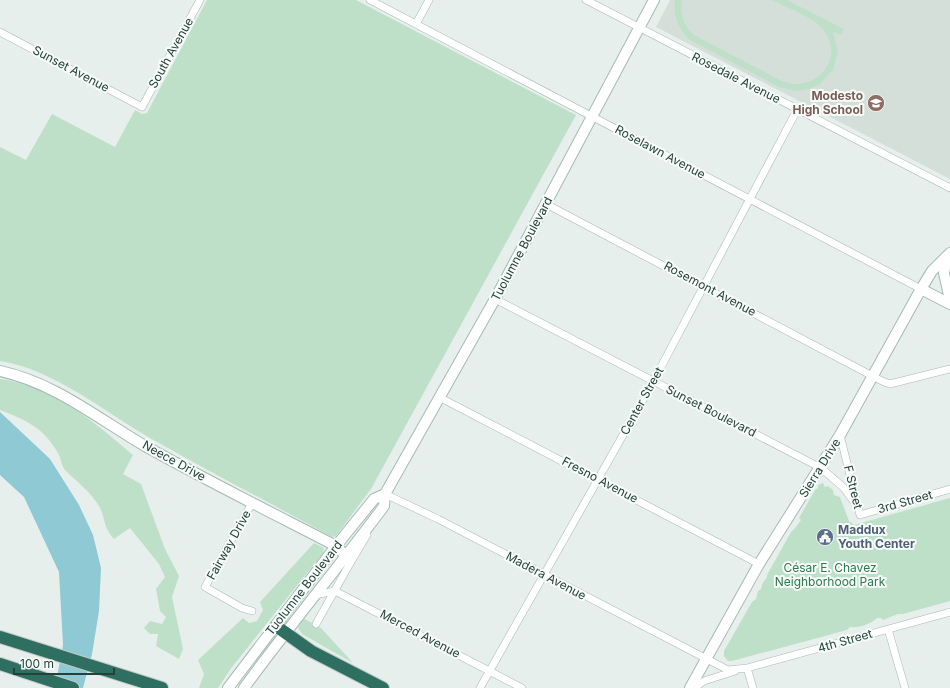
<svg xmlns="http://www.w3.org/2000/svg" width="950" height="688" font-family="Inter,sans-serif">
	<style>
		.built { fill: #d4dfda }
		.green { fill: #bfe0c8 }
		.water { fill: #8ec9d4 }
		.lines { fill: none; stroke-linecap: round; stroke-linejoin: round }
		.street-casing { stroke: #a8b8b2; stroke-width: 8 }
		.secondary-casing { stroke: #a4bbb3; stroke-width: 12 }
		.highway-casing { stroke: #c2cac8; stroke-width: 14 }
		.street { stroke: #fff; stroke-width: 7 }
		.secondary { stroke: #fff; stroke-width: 10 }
		.highway { stroke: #2f6f62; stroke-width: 12 }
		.labels { text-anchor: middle; stroke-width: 4; stroke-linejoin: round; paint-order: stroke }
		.street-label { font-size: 12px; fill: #24423a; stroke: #f7fbf9 }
		.education-label { font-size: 12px; font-weight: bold; fill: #785e54; stroke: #f7fbf9; text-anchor: end }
		.service-label { font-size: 12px; font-weight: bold; fill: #4e5e75; stroke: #f7fbf9; text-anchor: start }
		.park-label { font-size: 12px; fill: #2d7a4b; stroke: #f7fbf9 }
	</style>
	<rect width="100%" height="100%" fill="#e6efeb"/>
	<path class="built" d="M 670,0 L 950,0 L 950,179 L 656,27 Z"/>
	<path class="green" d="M 207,0 L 356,0 L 576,115 L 371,489 L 336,536 L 332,537 C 272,504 210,472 150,438 C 105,412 53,369 0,361 L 0,147 L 26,160 L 52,114 L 115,147 L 135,110 L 142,114 L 147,113 Z
		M 675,0 L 682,0 C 679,14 684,26 694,35 L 782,81 C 813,94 845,61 825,32 C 816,18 787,8 772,0 L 787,0 L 844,29 L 841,35 L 833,32 L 838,52 L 833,70 L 820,84 L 809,89 L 797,91 L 779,87 L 690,40 C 678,29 673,16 675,0 Z
		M 0,379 C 52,385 94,422 133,455 L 123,474 L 141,484 L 165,549 L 179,576 L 172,597 L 183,649 L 179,659 L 156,646 L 158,634 L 150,634 L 144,628 L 150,621 L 162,624 L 166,617 L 160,611 L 156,589 L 165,577 L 159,564 L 130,528 L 114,539 C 102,525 106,519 99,506 C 90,491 77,482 65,470 C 61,465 61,458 58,453 C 44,428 26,420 0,410 Z
		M 823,483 L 825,487 L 828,486 L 833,490 L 834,495 L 840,497 L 849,521 L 854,525 L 950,498 L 950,601 L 903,614 L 898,614 L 883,620 L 881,618 L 877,618 C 871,624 859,628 850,627 L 847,630 L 732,661 L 728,661 L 724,656 L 724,651 L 752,602 L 756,599 L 758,591 L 761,589 L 762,584 L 767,577 L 767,575 L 791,532 L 796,527 L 801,520 L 799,518 L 815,490 L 818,488 L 818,485 Z
		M 314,543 L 324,548 L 323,553 L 232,667 L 218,688 L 199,688 L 204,674 L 198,660 L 243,618 L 249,623 L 257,621 L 263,610 L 260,602 Z
		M 303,618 L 321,628 L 353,663 L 302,634 L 298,628 Z"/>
	<path class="water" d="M 0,412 L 50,459 L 79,505 L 93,535 L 101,568 L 99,611 L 92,654 L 83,688 L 55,688 L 63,645 L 59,572 L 24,497 L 0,475 Z"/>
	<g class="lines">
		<defs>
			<path id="street" d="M 370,0 L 921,289
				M 586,0 L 950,188
				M 416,24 L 429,0
				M 0,32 L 142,107 L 200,0
				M 546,204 L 882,381 L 890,384 L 950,369
				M 495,299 L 821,468 L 843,487 L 857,506
				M 439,397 L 759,564
				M 840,435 L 860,515 L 950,489
				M 385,494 L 438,519 L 728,670 L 747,668 L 950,612
				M 252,503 L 205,587 L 242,608 L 252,611
				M 349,565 L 367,535
				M 315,595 L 335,591 L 522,688
				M 316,624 L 349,565 L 346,556
				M 888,629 L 905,688
				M 747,668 L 753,688
				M 480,688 L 653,382 L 797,110
				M 694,688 L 704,681 L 735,671"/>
			<path id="secondary" d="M 947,257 L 944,273 L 950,300
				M 921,289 L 950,304
				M 0,371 C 55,383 97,418 145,446 C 208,481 272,513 336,546 L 346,556
				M 228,688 L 336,546 L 374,499 L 385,494
				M 244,688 C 289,626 338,568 384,506 L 385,494 L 495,299 L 654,0
				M 690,688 L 759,564 L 840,435 L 921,289 L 932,271 L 950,253"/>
			<path id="highway" d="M 276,626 L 311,651 L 383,688
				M 0,637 L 162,688
				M 0,664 L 73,688"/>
		</defs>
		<use href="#street" class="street-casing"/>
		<use href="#secondary" class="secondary-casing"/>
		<use href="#highway" class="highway-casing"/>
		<use href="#street" class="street"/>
		<use href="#secondary" class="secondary"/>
		<use href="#highway" class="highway"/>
	</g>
	<defs>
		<symbol id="school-disc" viewBox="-11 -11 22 22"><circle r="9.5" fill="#8d6e63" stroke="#f7fbf9"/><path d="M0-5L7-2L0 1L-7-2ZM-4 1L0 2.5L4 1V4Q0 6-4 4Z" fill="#fff"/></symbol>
		<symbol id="civic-disc" viewBox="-11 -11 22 22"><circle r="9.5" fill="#5c6f8a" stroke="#f7fbf9"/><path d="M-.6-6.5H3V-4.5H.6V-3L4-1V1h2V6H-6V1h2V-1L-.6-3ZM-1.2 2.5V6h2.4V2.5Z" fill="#fff"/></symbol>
	</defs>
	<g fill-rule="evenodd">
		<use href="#school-disc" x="866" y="93" width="20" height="20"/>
		<use href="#civic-disc" x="815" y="527" width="20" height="20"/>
	</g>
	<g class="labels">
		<g class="street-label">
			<text transform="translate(171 53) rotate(-61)" y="4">South Avenue</text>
			<text transform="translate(71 69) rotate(28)" y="4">Sunset Avenue</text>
			<text transform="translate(736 78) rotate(27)" y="4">Rosedale Avenue</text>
			<text transform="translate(660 152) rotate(28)" y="4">Roselawn Avenue</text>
			<text transform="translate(522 249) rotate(-62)" y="4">Tuolumne Boulevard</text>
			<text transform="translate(710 289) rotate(28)" y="4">Rosemont Avenue</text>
			<text transform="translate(642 401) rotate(-61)" y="4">Center Street</text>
			<text transform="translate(711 411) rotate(27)" y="4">Sunset Boulevard</text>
			<text transform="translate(174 461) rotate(29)" y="4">Neece Drive</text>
			<text transform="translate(820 468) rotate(-58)" y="4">Sierra Drive</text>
			<text transform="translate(600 480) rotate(28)" y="4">Fresno Avenue</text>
			<text transform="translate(853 487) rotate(76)" y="4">F Street</text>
			<text transform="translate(905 502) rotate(-16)" y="4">3rd Street</text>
			<text transform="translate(229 545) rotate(-61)" y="4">Fairway Drive</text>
			<text transform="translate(546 576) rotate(28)" y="4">Madera Avenue</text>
			<text transform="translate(304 588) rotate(-52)" y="4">Tuolumne Boulevard</text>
			<text transform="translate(420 634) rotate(28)" y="4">Merced Avenue</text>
			<text transform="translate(845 641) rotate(-16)" y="4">4th Street</text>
		</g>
		<g class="education-label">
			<text x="863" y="100">Modesto<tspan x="863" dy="14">High School</tspan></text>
		</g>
		<g class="service-label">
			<text x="838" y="534">Maddux<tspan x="838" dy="14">Youth Center</tspan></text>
		</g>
		<g class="park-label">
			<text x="830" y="572">César E. Chavez<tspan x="830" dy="14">Neighborhood Park</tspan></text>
		</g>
	</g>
	<path d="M14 668v6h100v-6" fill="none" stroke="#24423a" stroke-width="2"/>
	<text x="20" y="668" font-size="12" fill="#24423a" stroke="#f7fbf9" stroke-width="3" paint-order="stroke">100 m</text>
</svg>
